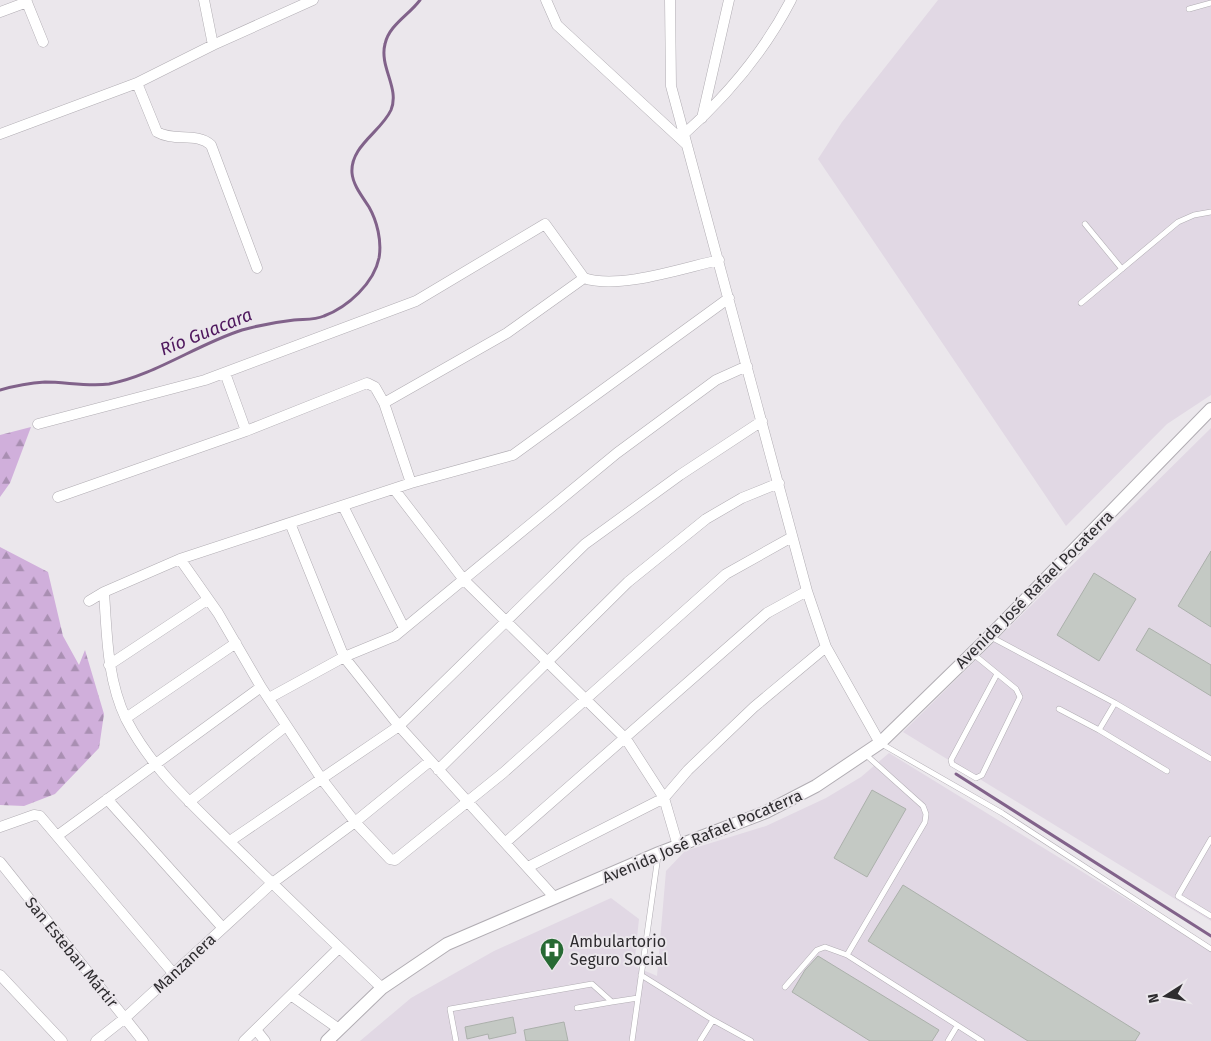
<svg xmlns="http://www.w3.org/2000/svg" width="1211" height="1041" font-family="'Fira Sans',sans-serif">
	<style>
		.built { fill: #e1d8e4 }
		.forest { fill: url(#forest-firs) }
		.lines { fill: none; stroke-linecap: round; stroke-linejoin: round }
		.stream { stroke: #81628a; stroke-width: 3 }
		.building { fill: #c4c9c4; stroke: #abb0ab }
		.service-casing { stroke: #b1adb3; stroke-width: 6 }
		.minor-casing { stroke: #b1adb3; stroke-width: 11 }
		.tertiary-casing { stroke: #b1adb3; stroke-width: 14 }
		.service { stroke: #fff; stroke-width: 5 }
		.minor { stroke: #fff; stroke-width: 10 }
		.tertiary { stroke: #fff; stroke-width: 12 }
		.labels { text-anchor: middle; stroke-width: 4; stroke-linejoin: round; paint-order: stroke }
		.street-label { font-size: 16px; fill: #2e2c2f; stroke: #ebe7ec }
		.poi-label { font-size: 16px; fill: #2e2c2f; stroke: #ebe7ec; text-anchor: start }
		.water-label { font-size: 18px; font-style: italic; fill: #4f185e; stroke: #ebe7ec }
	</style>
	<defs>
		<pattern id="forest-firs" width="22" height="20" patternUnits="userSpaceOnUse" patternTransform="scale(1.25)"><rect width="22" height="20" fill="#d0afdb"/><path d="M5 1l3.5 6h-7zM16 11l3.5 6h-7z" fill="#a98fb2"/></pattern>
	</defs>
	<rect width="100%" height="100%" fill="#ebe7ec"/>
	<path class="built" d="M 938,0 L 1211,0 L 1211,395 L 1167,424 L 1066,526 L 818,159 L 842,122 Z
		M 1211,428 L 1211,921 L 903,732 Z
		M 889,753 L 1211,951 L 1211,1041 L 360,1041 L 411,998 L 494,951 L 611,898 L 639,919 L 634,966 L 657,976 L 666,871 L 685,851 L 766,826 L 826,798 L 861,777 Z"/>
	<path class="forest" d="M 31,427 L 10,483 L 0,497 L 0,435 Z
		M 0,547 L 48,572 L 63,636 L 79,665 L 85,650 L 104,714 L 99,748 L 55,794 L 24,806 L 0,805 Z"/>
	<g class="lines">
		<path class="stream" d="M 0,390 C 14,386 30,383 45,382 C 66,382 88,387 109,384 C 153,376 198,344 242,330 C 260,325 276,322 294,320 C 304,319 315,320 324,316 C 348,307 374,283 379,258 C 382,241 377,221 369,207 C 362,196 353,185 352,173 C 350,146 381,132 391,110 C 400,88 379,67 385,44 C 389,25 409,15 420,0
			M 956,774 L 1211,936"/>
	</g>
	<path class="building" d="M 1211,551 L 1211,627 L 1178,606 Z
		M 1094,573 L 1136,599 L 1099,661 L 1057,635 Z
		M 1149,628 L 1211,665 L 1211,696 L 1136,650 Z
		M 872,790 L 906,809 L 867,877 L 834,858 Z
		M 903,885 L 1140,1033 L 1135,1041 L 1028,1041 L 868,941 Z
		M 818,956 L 939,1030 L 932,1041 L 870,1041 L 792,992 L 805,970 Z
		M 513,1017 L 516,1033 L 489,1039 L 488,1034 L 467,1039 L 465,1027 Z
		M 564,1022 L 568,1041 L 526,1041 L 524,1030 Z"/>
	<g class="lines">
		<defs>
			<path id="service" d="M 1189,9 L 1211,3
				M 1085,224 L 1122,269
				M 1081,303 L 1178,222 L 1194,215 L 1211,212
				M 991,637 L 1115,703 L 1211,759
				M 972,653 L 1016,689 L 1020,697 L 982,775 L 976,778 L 952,764 L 951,760 L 997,674
				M 1059,709 L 1099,730 L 1167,771
				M 1099,730 L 1115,703
				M 880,743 L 1002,813 L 1211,949
				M 865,754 L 923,806 L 926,814 L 925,822 L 847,955 L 982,1041
				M 1211,839 L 1178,896 L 1211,916
				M 641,975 L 713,1020 L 700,1041
				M 785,987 L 817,950 L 825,947 L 847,955
				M 577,1008 L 612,1002
				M 713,1020 L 751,1041
				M 456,1041 L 450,1009 L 592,984 L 612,1002 L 638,998
				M 632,1041 L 658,856
				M 948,1041 L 957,1026"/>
			<path id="minor" d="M 26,0 L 43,42
				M 204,0 L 213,45
				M 546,0 L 557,25 L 686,144
				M 670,0 L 671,86 L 807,591 L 826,647 L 880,743
				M 0,12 L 27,2
				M 137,83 L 213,45 L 313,0
				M 702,118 L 729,0
				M 0,134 L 137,83 L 157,132 C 174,142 197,132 211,145 L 257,268
				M 684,134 C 728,95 764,52 791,0
				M 225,373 L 246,431
				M 384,403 L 507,333 L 584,278
				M 38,424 L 205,380 L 416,301 L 545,224 L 584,278 C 619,290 683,268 719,260
				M 394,489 L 464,580 L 626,739 L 664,798 L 678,846
				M 58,497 L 246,431 L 367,383 L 375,387 L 384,403 L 411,483
				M 343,506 L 404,628
				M 290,523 L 344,657 L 399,726 L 555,898
				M 180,559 L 218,613 L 261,687 L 321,778 L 355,822 L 390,859 L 395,860 L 503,773 L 726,574 L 792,537
				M 104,592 C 107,635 107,679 126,719 C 152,769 189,801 228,840 C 279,890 330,939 382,988
				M 89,601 L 104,592 L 180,559 L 411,483 L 513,455 L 729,298
				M 109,665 L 207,600
				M 269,698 L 344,657 L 395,636 L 617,453 L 716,380 L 747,366
				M 126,718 L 236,643
				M 438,770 L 628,582 L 706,519 L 742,498 L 779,483
				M 107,799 L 222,927
				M 189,802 L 286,726
				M 0,827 L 34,815 L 40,816 L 173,973
				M 57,836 L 261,687
				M 230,841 L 399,726 L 585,544 L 680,475 L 762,421
				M 506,842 L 767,613 L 807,591
				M 0,862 L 143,1041
				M 528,867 L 664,798 L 688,770 L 754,707 L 826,647
				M 0,975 L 62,1041
				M 292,996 L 339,1029
				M 257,1031 L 265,1041
				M 96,1041 L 125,1018 L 271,884 L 355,822 L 430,761
				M 244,1041 L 339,948"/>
			<path id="tertiary" d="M 327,1041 L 382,988 L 447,944 L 659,853 L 766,812 L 816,786 L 880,743 L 990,636 L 1211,409"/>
		</defs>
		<use href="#service" class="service-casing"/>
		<use href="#minor" class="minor-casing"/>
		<use href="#tertiary" class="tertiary-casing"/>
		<use href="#service" class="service"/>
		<use href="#minor" class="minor"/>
		<use href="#tertiary" class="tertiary"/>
	</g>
	<defs>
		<symbol id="hospital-pin" viewBox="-11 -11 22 30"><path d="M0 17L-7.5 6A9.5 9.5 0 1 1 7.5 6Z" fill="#276a34" stroke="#ebe7ec"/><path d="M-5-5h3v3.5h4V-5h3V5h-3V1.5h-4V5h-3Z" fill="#fff"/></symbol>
	</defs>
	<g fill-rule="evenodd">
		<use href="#hospital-pin" x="538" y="936" width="28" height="38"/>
	</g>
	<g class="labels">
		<g class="street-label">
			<text transform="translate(1034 589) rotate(-45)" y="6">Avenida José Rafael Pocaterra</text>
			<text transform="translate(702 836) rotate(-23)" y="6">Avenida José Rafael Pocaterra</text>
			<text transform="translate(72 952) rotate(51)" y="6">San Esteban Mártir</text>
			<text transform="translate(184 963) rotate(-43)" y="6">Manzanera</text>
		</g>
		<g class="poi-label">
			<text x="570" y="947">Ambulartorio<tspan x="570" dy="18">Seguro Social</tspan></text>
		</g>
		<g class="water-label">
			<text transform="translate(206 332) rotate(-22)" y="6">Río Guacara</text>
		</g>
	</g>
	<g transform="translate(1166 996) rotate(259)" stroke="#ebe7ec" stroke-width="4" paint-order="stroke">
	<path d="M0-4L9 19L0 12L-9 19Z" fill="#2e2c2f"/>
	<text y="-8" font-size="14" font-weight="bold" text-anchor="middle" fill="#2e2c2f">N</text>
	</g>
</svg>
